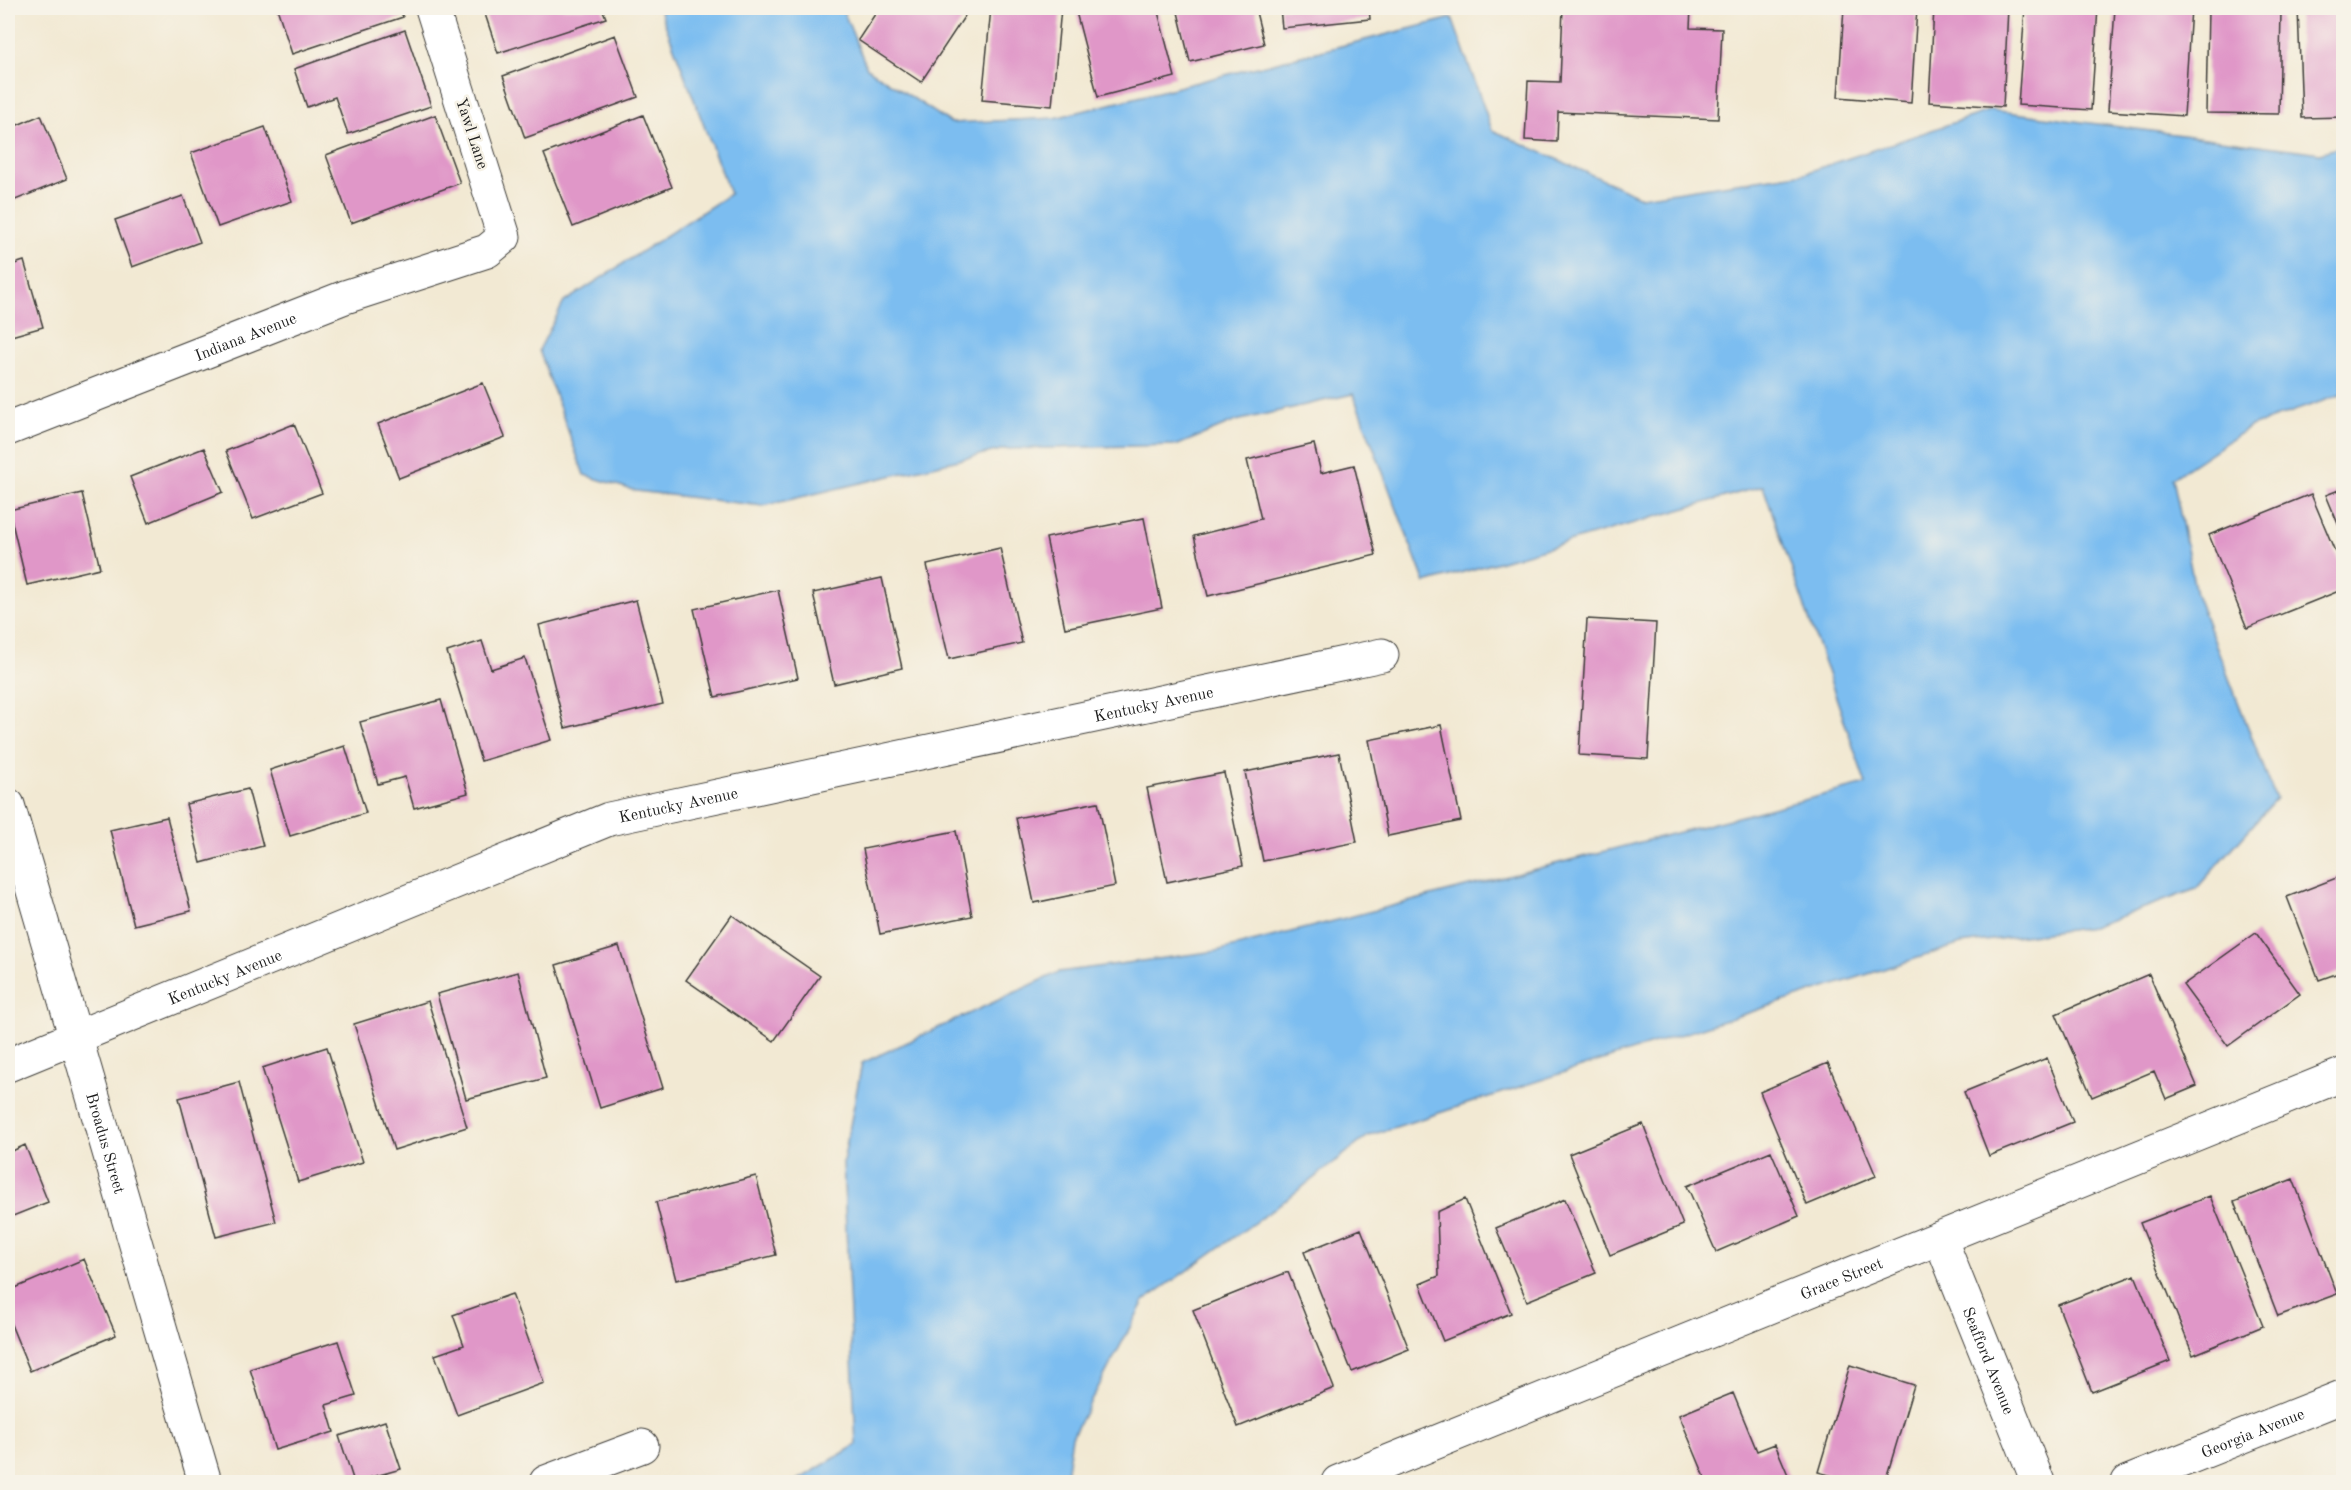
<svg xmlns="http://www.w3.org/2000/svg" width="2351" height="1490" font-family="'Old Standard TT',serif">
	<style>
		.water { fill: #7bbdf0; stroke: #4c6c86; stroke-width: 1.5 }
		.building { fill: #e097c8 }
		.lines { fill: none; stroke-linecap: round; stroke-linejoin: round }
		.street-casing { stroke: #3c3b37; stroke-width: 35 }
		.street { stroke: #fff; stroke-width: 33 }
		.labels { text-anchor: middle; stroke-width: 5; stroke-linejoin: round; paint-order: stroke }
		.street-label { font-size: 16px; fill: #1c1c1c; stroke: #f7f3e8 }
	</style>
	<rect width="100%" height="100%" fill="#f7f3e8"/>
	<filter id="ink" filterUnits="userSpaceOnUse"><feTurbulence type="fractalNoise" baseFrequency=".0167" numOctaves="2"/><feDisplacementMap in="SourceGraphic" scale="12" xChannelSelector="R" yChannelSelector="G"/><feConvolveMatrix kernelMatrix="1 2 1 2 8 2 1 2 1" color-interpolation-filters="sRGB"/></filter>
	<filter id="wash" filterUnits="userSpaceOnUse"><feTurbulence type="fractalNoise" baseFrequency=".008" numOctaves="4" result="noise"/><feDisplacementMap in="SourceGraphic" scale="24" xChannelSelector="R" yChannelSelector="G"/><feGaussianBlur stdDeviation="1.35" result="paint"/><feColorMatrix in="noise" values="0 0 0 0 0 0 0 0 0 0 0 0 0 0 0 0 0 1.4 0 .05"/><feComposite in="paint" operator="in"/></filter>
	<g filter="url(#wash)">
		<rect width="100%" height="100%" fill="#f2e9d3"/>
		<path class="water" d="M 659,8 L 842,8 L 867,68 L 951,123 L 1055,118 L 1452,18 L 1492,130 L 1641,197 L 1805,173 L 1991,110 L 2320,153 L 2343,146 L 2343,394 L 2251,426 L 2173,478 L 2196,594 L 2276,799 L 2196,889 L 2092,927 L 1961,944 L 1368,1136 L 1278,1206 L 1144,1301 L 1072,1437 L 1065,1482 L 795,1482 L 856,1445 L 843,1162 L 862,1063 L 1059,972 L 1217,951 L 1866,784 L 1763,486 L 1425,583 L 1353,394 L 1236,421 L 1178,445 L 1005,449 L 763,506 L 636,491 L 584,475 L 539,350 L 564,302 L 730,194 Z"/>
		<g id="blocks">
			<path class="building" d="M 277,8 L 399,8 L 403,17 L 292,54 Z
				M 483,8 L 602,8 L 606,18 L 498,53 Z
				M 879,8 L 970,8 L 921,82 L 858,40 Z
				M 991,8 L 1061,8 L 1052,106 L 982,100 Z
				M 1075,8 L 1157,8 L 1175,77 L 1098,97 Z
				M 1177,8 L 1255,8 L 1264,44 L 1190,62 Z
				M 1280,8 L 1369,8 L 1370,19 L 1282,28 Z
				M 1563,8 L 1691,8 L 1690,28 L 1722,29 L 1718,119 L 1558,112 L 1557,142 L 1525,140 L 1528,81 L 1560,82 Z
				M 1844,8 L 1917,8 L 1911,103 L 1838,97 Z
				M 1934,8 L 2008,8 L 2003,107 L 1929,102 Z
				M 2025,8 L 2098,8 L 2091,110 L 2018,105 Z
				M 2115,8 L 2191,8 L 2184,116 L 2108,111 Z
				M 2298,8 L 2344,8 L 2344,117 L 2302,118 Z
				M 2208,9 L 2281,10 L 2279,114 L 2206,113 Z
				M 405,30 L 431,106 L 348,134 L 335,97 L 307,107 L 294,69 Z
				M 615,35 L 638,97 L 525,138 L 503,76 Z
				M 41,115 L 67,179 L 8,203 L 8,129 Z
				M 435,115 L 460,183 L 351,223 L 326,155 Z
				M 643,115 L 672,187 L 573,227 L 544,154 Z
				M 265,127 L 292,201 L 218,227 L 191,153 Z
				M 183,196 L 200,242 L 132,267 L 115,220 Z
				M 24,261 L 43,327 L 8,337 L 8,266 Z
				M 483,383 L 505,437 L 399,478 L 378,424 Z
				M 294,424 L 322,493 L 253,519 L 226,451 Z
				M 1314,444 L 1321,473 L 1354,465 L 1376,555 L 1208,596 L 1194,536 L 1261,519 L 1247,460 Z
				M 204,448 L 223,492 L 148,523 L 130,477 Z
				M 2344,488 L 2344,536 L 2343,536 L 2326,495 Z
				M 82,493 L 100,568 L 27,585 L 9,510 Z
				M 2311,494 L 2344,573 L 2344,589 L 2247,628 L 2209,535 Z
				M 1144,518 L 1162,608 L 1065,628 L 1046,538 Z
				M 1000,548 L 1022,643 L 949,659 L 927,565 Z
				M 882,578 L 902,668 L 834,684 L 813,593 Z
				M 778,590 L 798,678 L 715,697 L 694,609 Z
				M 636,600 L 663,704 L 565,728 L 539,625 Z
				M 1587,619 L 1656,623 L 1648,759 L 1579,755 Z
				M 482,641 L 491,669 L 525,658 L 551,740 L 481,761 L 447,652 Z
				M 441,700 L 468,793 L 414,808 L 405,777 L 378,784 L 360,722 Z
				M 1441,725 L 1461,821 L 1388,836 L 1369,740 Z
				M 345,746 L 366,813 L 290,836 L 270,770 Z
				M 1339,753 L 1357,842 L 1263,861 L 1245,772 Z
				M 1224,773 L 1243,866 L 1167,882 L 1147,788 Z
				M 248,789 L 263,846 L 201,863 L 186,804 Z
				M 1098,802 L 1115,886 L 1034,903 L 1016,818 Z
				M 167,817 L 191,911 L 134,925 L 110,830 Z
				M 956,831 L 972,916 L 880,934 L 863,849 Z
				M 2344,875 L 2344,971 L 2319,980 L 2287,897 Z
				M 732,915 L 820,976 L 774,1041 L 686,980 Z
				M 2256,933 L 2300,994 L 2228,1046 L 2183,985 Z
				M 619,946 L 663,1088 L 600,1108 L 556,965 Z
				M 518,972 L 546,1078 L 466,1099 L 437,994 Z
				M 2149,974 L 2197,1086 L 2166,1099 L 2154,1071 L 2092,1097 L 2056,1014 Z
				M 428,1001 L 467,1127 L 394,1150 L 354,1024 Z
				M 327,1047 L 363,1162 L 298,1182 L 262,1068 Z
				M 2047,1058 L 2073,1122 L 1989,1156 L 1964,1092 Z
				M 1828,1063 L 1876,1176 L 1807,1205 L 1760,1092 Z
				M 239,1082 L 276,1222 L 216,1237 L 179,1098 Z
				M 1643,1124 L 1683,1225 L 1610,1255 L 1569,1154 Z
				M 25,1145 L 48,1202 L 8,1218 L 8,1153 Z
				M 1771,1151 L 1799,1216 L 1716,1252 L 1687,1186 Z
				M 756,1176 L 776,1255 L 676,1280 L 656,1202 Z
				M 2293,1179 L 2337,1294 L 2278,1316 L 2234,1202 Z
				M 2210,1196 L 2263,1326 L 2193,1355 L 2140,1223 Z
				M 1465,1199 L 1511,1313 L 1443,1341 L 1420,1284 L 1439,1276 L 1437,1212 Z
				M 1565,1199 L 1596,1273 L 1527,1301 L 1496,1228 Z
				M 1361,1229 L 1409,1349 L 1352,1372 L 1304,1252 Z
				M 84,1259 L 116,1335 L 30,1371 L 8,1317 L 8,1291 Z
				M 1288,1272 L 1334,1388 L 1238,1427 L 1193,1310 Z
				M 2135,1275 L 2170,1361 L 2092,1392 L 2058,1305 Z
				M 512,1294 L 544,1383 L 457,1415 L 435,1355 L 464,1345 L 453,1315 Z
				M 338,1341 L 356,1396 L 326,1405 L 334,1432 L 275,1450 L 250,1369 Z
				M 1850,1365 L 1914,1385 L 1885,1482 L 1855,1482 L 1818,1472 Z
				M 1733,1393 L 1757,1451 L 1775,1444 L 1791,1482 L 1707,1482 L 1679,1415 Z
				M 385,1421 L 401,1469 L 354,1482 L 339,1436 Z"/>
		</g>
	</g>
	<g filter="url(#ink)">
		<use href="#blocks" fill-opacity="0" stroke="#3c3b37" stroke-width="1.5"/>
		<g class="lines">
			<defs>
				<g id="street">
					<path id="s1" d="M 8,429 L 345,297 L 487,251 L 504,237 L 432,8"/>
					<path id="s2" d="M 8,805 L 205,1482"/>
					<path id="s3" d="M 8,1065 L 609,819 L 1382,655"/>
					<path id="s4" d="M 1940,1238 L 2038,1482"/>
					<path d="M 546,1482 L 642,1446"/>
					<path id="s5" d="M 1338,1482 L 2344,1074"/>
					<path id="s6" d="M 2128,1482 L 2344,1396"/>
				</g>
			</defs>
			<use href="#street" class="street-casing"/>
			<use href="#street" class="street"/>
		</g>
	</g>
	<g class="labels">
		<g class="street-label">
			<text transform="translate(473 133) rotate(72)" y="6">Yawl Lane</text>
			<text dy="6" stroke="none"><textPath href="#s1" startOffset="255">Indiana Avenue</textPath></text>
			<text dy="6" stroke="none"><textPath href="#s3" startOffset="1206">Kentucky Avenue</textPath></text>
			<text dy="6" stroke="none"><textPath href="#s3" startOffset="720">Kentucky Avenue</textPath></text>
			<text dy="6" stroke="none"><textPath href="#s3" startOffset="234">Kentucky Avenue</textPath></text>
			<text dy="6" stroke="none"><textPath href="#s2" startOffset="352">Broadus Street</textPath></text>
			<text dy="6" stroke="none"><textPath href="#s5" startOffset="543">Grace Street</textPath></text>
			<text dy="6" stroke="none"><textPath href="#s4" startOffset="132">Seafford Avenue</textPath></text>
			<text dy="6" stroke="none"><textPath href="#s6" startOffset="134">Georgia Avenue</textPath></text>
		</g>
	</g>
	<rect width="2351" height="1490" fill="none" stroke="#f7f3e8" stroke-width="30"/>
</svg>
